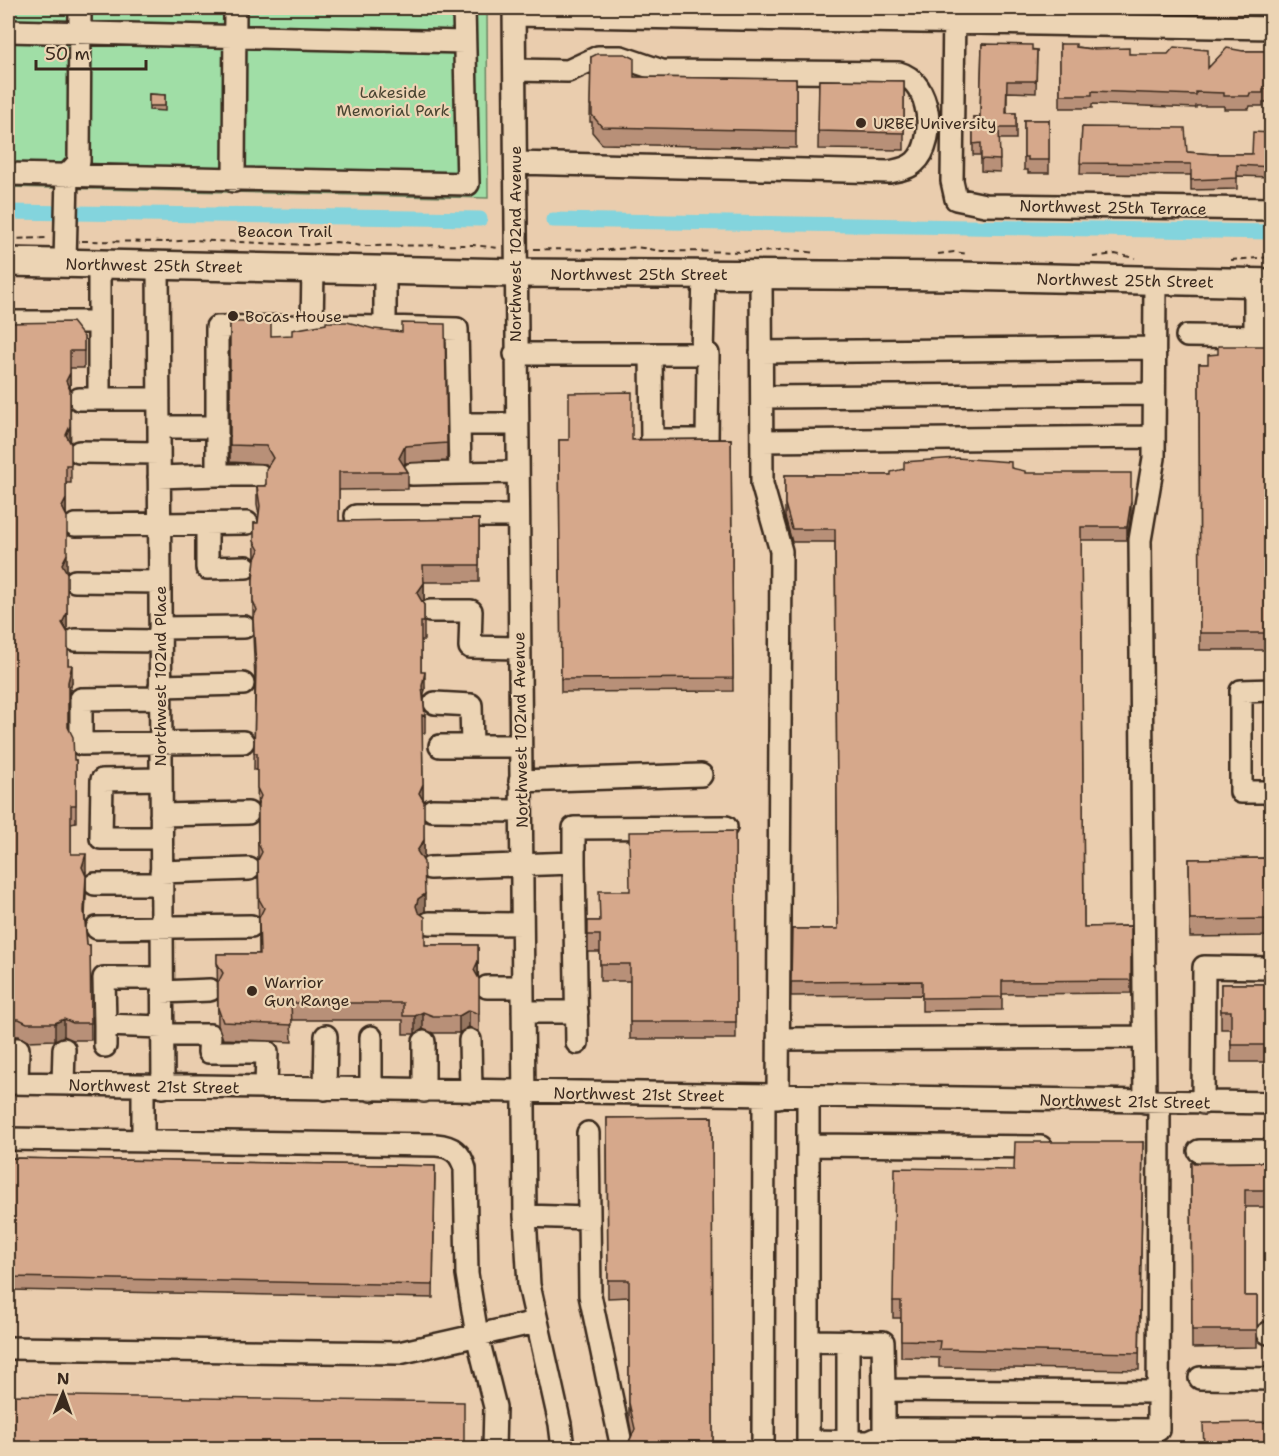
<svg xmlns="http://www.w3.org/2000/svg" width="1279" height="1456" font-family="'Shantell Sans',sans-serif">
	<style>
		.green { fill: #a0dea6; stroke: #6e8462; stroke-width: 1.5 }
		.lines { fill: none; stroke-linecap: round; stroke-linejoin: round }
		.canal { stroke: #83d4dd; stroke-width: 15 }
		.minor-casing { stroke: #3b2a1e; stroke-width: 26 }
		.major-casing { stroke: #3b2a1e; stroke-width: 32 }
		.path { stroke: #3b2a1e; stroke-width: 2; stroke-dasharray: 6 4.5; stroke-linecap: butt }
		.minor { stroke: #ecd4b4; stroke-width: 21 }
		.major { stroke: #ecd4b4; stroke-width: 27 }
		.wall { fill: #b89078; stroke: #3b2a1e; stroke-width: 1.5 }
		.shaded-wall { fill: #967661; stroke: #3b2a1e; stroke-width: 1.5 }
		.building { fill: #d6a88b; stroke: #3b2a1e; stroke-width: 1.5 }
		.poi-dot { fill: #3b2a1e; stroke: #ecd4b4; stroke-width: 2 }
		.labels { text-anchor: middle; stroke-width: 4.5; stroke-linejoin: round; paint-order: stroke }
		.park-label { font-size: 16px; fill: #4a4532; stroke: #ecd4b4 }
		.poi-label { font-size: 16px; fill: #3b2a1e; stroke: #ecd4b4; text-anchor: start }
		.street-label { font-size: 16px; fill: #3b2a1e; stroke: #ecd4b4 }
	</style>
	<rect width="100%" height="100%" fill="#eacdae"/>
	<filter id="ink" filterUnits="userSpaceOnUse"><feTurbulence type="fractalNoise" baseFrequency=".0167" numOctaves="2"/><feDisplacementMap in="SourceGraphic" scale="12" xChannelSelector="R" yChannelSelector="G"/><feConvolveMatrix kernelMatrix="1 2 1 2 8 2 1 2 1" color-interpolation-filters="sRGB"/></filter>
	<g filter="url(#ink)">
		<path class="green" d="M 8,8 L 487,8 L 488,198 L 8,187 Z"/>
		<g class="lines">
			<path class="canal" d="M 8,212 L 480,219
				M 553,220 L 1272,232"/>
			<defs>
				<path id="minor" d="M 514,8 L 525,1216 L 529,1285 L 560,1424 L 563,1448
					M 954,8 L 952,181 L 956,199 L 985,205 L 1272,209
					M 514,15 L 1272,28
					M 8,31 L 464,42
					M 515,70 L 568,71 L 598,57 L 621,57 L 662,71 L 899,73 C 931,81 937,142 915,162 C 908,169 898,170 889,172 L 516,163
					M 8,174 L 468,184 L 464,8
					M 234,181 L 235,8
					M 65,263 L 67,175 L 79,162 L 80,8
					M 158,265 L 163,1087
					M 313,268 L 312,326 L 385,327
					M 385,270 L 385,327 L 457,329 L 460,473 L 412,474
					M 761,275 L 762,484 L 781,551 L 778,1097
					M 1255,282 L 1255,337
					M 8,322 L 99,322
					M 1187,336 L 1272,337
					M 761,352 L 1154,348
					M 515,354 L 708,354 L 707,440 L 652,440 L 651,354
					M 702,354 L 704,274
					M 762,397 L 1154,394
					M 79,399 L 159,399
					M 99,399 L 99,263
					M 459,424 L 516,424
					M 159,427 L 217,427
					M 762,441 L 1154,437
					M 79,452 L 159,453
					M 460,473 L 517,472
					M 260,475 L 217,475 L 217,327 L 312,326
					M 159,477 L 217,475
					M 356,516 L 517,516
					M 207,524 L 207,568 L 246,567
					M 75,525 L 247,523
					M 75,581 L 160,582
					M 430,611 L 471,611 L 470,647 L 519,648
					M 160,628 L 244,627
					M 75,640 L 160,641
					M 160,686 L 243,684
					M 1272,690 L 1241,691 L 1241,792 L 1272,792
					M 160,698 L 81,699 L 81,744 L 243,742
					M 435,703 L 471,705 L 472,746
					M 440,746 L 520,746
					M 161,779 L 102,780 L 101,838 L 161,838
					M 520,781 L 701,775
					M 432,810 L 521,811
					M 161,815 L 248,813
					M 574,863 L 577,1043
					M 430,868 L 574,863 L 574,828 L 726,827
					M 161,872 L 249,869
					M 95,884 L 161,884
					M 429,923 L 522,924
					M 97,928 L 251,926
					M 487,987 L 523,987
					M 162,992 L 210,990
					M 523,1012 L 577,1012
					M 105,1025 L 104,978 L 162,978
					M 162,1035 L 210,1035 L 209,1052 L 267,1052 L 266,1088
					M 778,1039 L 1144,1037
					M 470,1040 L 471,1091
					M 424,1042 L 424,1091
					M 105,1046 L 105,1025 L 162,1027
					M 8,1049 L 18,1049 L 17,1083
					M 8,1083 L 1272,1103
					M 63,1084 L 64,1049
					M 325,1089 L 326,1036
					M 371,1090 L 371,1037
					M 808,1097 L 808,1441 L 869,1442 L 898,1429 L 1158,1430 L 1159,1102
					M 1145,1102 L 1140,540 L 1154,458 L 1155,280
					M 1203,1103 L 1204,967 L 1272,968
					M 588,1133 L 590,1295 L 622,1448
					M 8,1139 L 436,1145 C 452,1146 461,1153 465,1169 L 467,1274 L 477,1335 L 495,1407 L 494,1448
					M 143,1141 L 143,1086
					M 808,1145 L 1041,1147
					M 1199,1151 L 1272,1151
					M 525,1216 L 589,1218
					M 1268,1333 L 1272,1333
					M 808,1341 L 883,1342 L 884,1390
					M 8,1348 L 399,1353 L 536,1322
					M 1200,1378 L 1272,1379
					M 884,1435 L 884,1390 L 1158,1392
					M 848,1442 L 848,1341
					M 763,1448 L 764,1096"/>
				<path id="major" d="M 8,262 L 514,273 L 960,276 L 1272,283"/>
			</defs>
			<use href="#minor" class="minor-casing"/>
			<use href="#major" class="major-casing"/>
			<path class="path" d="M 8,239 L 47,238
				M 82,241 L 167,242 L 192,240 L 308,245 L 336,242 L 362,246 L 473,245 L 498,248
				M 534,249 L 610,250 L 636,247 L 662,251 L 763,252 L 788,249 L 815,253
				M 938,254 L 954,252 L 968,254
				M 1093,257 L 1115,254 L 1135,258
				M 1231,260 L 1272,257"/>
			<use href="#minor" class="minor"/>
			<use href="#major" class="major"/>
		</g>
		<path class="wall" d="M 982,44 L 1037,50 L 1036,93 L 1007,92 L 1007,113 L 1016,113 L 1016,139 L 999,139 L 1000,172 L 981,171 L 981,155 L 973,155 L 973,117 L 980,117 Z
			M 1060,44 L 1076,47 L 1129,54 L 1208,67 L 1243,51 L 1269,51 L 1272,47 L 1272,102 L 1263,102 L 1263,106 L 1250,106 L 1249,109 L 1224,109 L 1224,106 L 1196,106 L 1196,108 L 1092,104 L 1092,108 L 1060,108 Z
			M 591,57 L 634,77 L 796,79 L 796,148 L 602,144 L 592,132 L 592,122 L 590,122 Z
			M 819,80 L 904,81 L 904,150 L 818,149 Z
			M 149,94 L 165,95 L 165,111 L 149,110 Z
			M 1024,120 L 1049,120 L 1049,173 L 1028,173 L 1028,170 L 1024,170 Z
			M 1082,127 L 1187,152 L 1213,154 L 1252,154 L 1272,133 L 1272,177 L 1237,176 L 1237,189 L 1191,190 L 1191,175 L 1080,174 Z
			M 230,322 L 271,336 L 447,443 L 447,461 L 405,463 L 404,465 L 408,472 L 408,489 L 339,490 L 339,521 L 479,519 L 479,582 L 424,582 L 424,600 L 422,602 L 424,605 L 424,640 L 421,640 L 421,672 L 425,689 L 423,697 L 425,716 L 425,733 L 422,733 L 424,840 L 424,857 L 423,859 L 425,911 L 421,914 L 425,945 L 478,945 L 479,1032 L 469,1027 L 459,1033 L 433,1033 L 423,1029 L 415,1034 L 403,1034 L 403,1020 L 291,1020 L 292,1042 L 223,1039 L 218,1025 L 217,954 L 259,954 L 257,770 L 254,770 L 255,680 L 253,635 L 253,580 L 255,558 L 254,523 L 258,523 L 259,515 L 257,504 L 257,486 L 266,486 L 268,467 L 266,464 L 230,462 Z
			M 8,323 L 84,337 L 84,368 L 70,368 L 71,483 L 66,483 L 67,631 L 68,665 L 72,682 L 68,699 L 68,727 L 74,760 L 76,760 L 76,822 L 71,823 L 71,854 L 86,871 L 86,893 L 85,919 L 87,945 L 90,945 L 91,1040 L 73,1040 L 64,1036 L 55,1040 L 27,1041 L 19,1036 L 8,1036 Z
			M 1272,346 L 1272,650 L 1200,650 L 1199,364 L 1208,364 L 1218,354 Z
			M 731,439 L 733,691 L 561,692 L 559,440 Z
			M 1011,468 L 1131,515 L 1127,540 L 1081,540 L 1084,927 L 1131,926 L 1131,993 L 1002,994 L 1002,1010 L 922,1011 L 922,995 L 791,996 L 792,929 L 838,929 L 835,542 L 792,542 L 785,517 L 785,475 L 891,475 Z
			M 735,831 L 736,1039 L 630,1039 L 630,981 L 600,981 L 600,952 L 588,952 L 588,921 L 600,921 L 630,891 Z
			M 1272,858 L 1272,936 L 1190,937 L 1189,859 Z
			M 1221,984 L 1272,984 L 1272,1062 L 1231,1062 L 1231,1029 L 1221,1029 Z
			M 712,1117 L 713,1449 L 629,1449 L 629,1442 L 632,1435 L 629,1420 L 629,1297 L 608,1298 L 607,1118 Z
			M 1143,1142 L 1139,1370 L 939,1367 L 939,1358 L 901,1357 L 901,1318 L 893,1318 L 893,1301 L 1014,1170 Z
			M 8,1158 L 435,1166 L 433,1298 L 8,1290 Z
			M 1272,1162 L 1272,1207 L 1245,1207 L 1245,1296 L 1257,1296 L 1257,1347 L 1192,1348 L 1191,1163 Z"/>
		<path class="shaded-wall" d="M 70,373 L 70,390 L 66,381 Z
			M 70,426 L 70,443 L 66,435 Z
			M 405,446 L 405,463 L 401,472 L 399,458 Z
			M 66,499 L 66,516 L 62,507 Z
			M 1131,501 L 1131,515 L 1127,540 L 1127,527 Z
			M 67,554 L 67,572 L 62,581 L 62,564 Z
			M 424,583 L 424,600 L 417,610 L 417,593 Z
			M 67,613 L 67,630 L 62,640 L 62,623 Z
			M 72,665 L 72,682 L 68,699 L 68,682 Z
			M 425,672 L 425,689 L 422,703 L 422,686 Z
			M 423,784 L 423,801 L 419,793 Z
			M 424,840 L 424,857 L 417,868 L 417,851 Z
			M 86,854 L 86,871 L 82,885 L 82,867 Z
			M 86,876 L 86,893 L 84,929 L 84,911 Z
			M 425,894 L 425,911 L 418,916 L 416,906 L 418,899 Z
			M 478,961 L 478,978 L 474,970 Z
			M 469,1010 L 469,1027 L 459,1033 L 459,1016 Z
			M 423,1012 L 423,1029 L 415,1034 L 415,1016 Z
			M 64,1019 L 64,1036 L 55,1040 L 55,1023 Z"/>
		<path class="building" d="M 982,44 L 1032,45 L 1032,50 L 1037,50 L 1036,81 L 1007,81 L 1006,113 L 1016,113 L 1016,128 L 999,128 L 1000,160 L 981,159 L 981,143 L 973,144 L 973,117 L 980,117 Z
			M 1060,44 L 1076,44 L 1076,47 L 1092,49 L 1129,48 L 1129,54 L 1168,54 L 1174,47 L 1208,50 L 1208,68 L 1227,48 L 1243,51 L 1269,51 L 1269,47 L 1272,47 L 1272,89 L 1263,89 L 1263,93 L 1250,93 L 1249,96 L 1224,96 L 1224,93 L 1196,92 L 1196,95 L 1092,91 L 1092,95 L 1060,95 Z
			M 597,54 L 625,54 L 634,58 L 634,77 L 796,79 L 796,131 L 602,127 L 592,115 L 592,105 L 590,105 L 591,57 Z
			M 819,80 L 904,81 L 904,133 L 818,131 Z
			M 149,94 L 165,95 L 165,106 L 149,106 Z
			M 1024,120 L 1049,120 L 1049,160 L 1028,160 L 1028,157 L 1024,157 Z
			M 1082,127 L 1185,128 L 1187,152 L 1213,154 L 1252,154 L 1253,132 L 1272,133 L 1272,167 L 1237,165 L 1237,178 L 1191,180 L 1191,164 L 1080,163 Z
			M 72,322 L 84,337 L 84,351 L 70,351 L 70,373 L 66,381 L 70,390 L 70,426 L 66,435 L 71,444 L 71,465 L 66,465 L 66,499 L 62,507 L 67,517 L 67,554 L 62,564 L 67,573 L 67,613 L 62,623 L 68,633 L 68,665 L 72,665 L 68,682 L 68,727 L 73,737 L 74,760 L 76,760 L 76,805 L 71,805 L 71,854 L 86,854 L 82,867 L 86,876 L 84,911 L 87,945 L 90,945 L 91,1023 L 73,1023 L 64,1019 L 55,1023 L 27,1023 L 19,1019 L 8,1019 L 8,323 Z
			M 230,322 L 271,322 L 271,336 L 292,335 L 292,330 L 326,324 L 326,322 L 347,322 L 374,329 L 402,332 L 402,323 L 445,324 L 447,443 L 405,446 L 399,458 L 408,472 L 339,472 L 339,521 L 479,519 L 479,565 L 423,565 L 424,583 L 417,593 L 424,605 L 424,622 L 421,622 L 421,672 L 425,672 L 422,686 L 425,716 L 422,715 L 423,784 L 419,793 L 424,802 L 424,840 L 417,851 L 424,862 L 425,894 L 418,899 L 416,906 L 418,912 L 425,917 L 425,945 L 478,945 L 478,961 L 474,970 L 479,979 L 479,1014 L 469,1010 L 459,1016 L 433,1016 L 423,1012 L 415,1016 L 403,1016 L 403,1003 L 291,1003 L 292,1025 L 223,1022 L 218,1008 L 218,983 L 223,973 L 217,963 L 217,954 L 260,954 L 259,918 L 264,908 L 259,899 L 258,860 L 262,852 L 258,843 L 258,804 L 261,796 L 257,788 L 257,753 L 254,753 L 256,667 L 253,618 L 257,610 L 253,601 L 253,580 L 255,559 L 259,550 L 254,541 L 254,523 L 258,523 L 260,506 L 257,486 L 266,486 L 266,469 L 273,458 L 266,446 L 230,445 Z
			M 1218,346 L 1272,346 L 1272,633 L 1200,633 L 1199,364 L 1208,364 L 1208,355 L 1218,354 Z
			M 632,392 L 632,440 L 731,439 L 733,678 L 561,679 L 559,440 L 569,440 L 569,393 Z
			M 957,458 L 1011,462 L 1011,468 L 1025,471 L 1025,473 L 1131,473 L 1131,501 L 1127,527 L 1081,527 L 1084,927 L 1131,926 L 1131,980 L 1002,981 L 1002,997 L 922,998 L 922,981 L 791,982 L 792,929 L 838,929 L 835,529 L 792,529 L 785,504 L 785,475 L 891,475 L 891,472 L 904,469 L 904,462 Z
			M 735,831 L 736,1022 L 630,1022 L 630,964 L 600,964 L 600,935 L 588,935 L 588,921 L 600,921 L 599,891 L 630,891 L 629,832 Z
			M 1272,858 L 1272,919 L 1190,920 L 1189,859 Z
			M 1221,984 L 1272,984 L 1272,1045 L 1231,1045 L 1231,1011 L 1221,1011 Z
			M 712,1117 L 713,1442 L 629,1442 L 635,1429 L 629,1403 L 629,1280 L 608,1280 L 607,1118 Z
			M 1015,1142 L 1143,1142 L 1139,1353 L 939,1349 L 940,1341 L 901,1340 L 901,1301 L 893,1301 L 895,1168 L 1014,1170 Z
			M 8,1158 L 435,1166 L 433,1285 L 8,1277 Z
			M 1272,1162 L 1272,1190 L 1245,1190 L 1245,1296 L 1257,1296 L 1257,1330 L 1192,1330 L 1191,1163 Z
			M 8,1395 L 464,1402 L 464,1449 L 8,1449 Z
			M 1272,1422 L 1272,1449 L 1204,1449 L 1203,1423 Z"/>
	</g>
	<g class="poi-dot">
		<circle cx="861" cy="123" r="6"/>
		<circle cx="233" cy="316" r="6"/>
		<circle cx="252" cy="991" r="6"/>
	</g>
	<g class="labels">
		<g class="park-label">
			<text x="393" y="98">Lakeside<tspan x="393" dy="18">Memorial Park</tspan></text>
		</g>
		<g class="poi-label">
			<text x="873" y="129">URBE University</text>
			<text x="245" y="322">Bocas House</text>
			<text x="264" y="988">Warrior<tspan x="264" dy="18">Gun Range</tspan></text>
		</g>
		<g class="street-label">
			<text transform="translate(1113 207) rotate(1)" y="6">Northwest 25th Terrace</text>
			<text x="285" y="237">Beacon Trail</text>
			<text transform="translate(515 244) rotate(-90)" y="6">Northwest 102nd Avenue</text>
			<text transform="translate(154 265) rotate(1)" y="6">Northwest 25th Street</text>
			<text x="639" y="280">Northwest 25th Street</text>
			<text transform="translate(1125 280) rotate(1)" y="6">Northwest 25th Street</text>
			<text transform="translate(160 676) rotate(-90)" y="6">Northwest 102nd Place</text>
			<text transform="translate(520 730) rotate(-91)" y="6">Northwest 102nd Avenue</text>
			<text transform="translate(154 1086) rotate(1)" y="6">Northwest 21st Street</text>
			<text transform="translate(639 1094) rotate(1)" y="6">Northwest 21st Street</text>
			<text transform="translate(1125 1101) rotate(1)" y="6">Northwest 21st Street</text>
		</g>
	</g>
	<rect width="1279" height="1456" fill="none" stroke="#ecd4b4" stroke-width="30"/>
	<rect x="15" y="15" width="1249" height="1426" fill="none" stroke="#3b2a1e" stroke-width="2" filter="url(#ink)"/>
	<g transform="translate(63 1393) rotate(1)" stroke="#ecd4b4" stroke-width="4.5" paint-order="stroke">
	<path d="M0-4.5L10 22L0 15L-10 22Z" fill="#3b2a1e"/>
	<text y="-9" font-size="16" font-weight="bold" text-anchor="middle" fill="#3b2a1e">N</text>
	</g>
	<path d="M36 60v9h110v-9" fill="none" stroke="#3b2a1e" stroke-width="3"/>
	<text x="45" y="60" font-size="18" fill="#3b2a1e" stroke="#ecd4b4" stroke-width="4.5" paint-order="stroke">50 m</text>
</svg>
